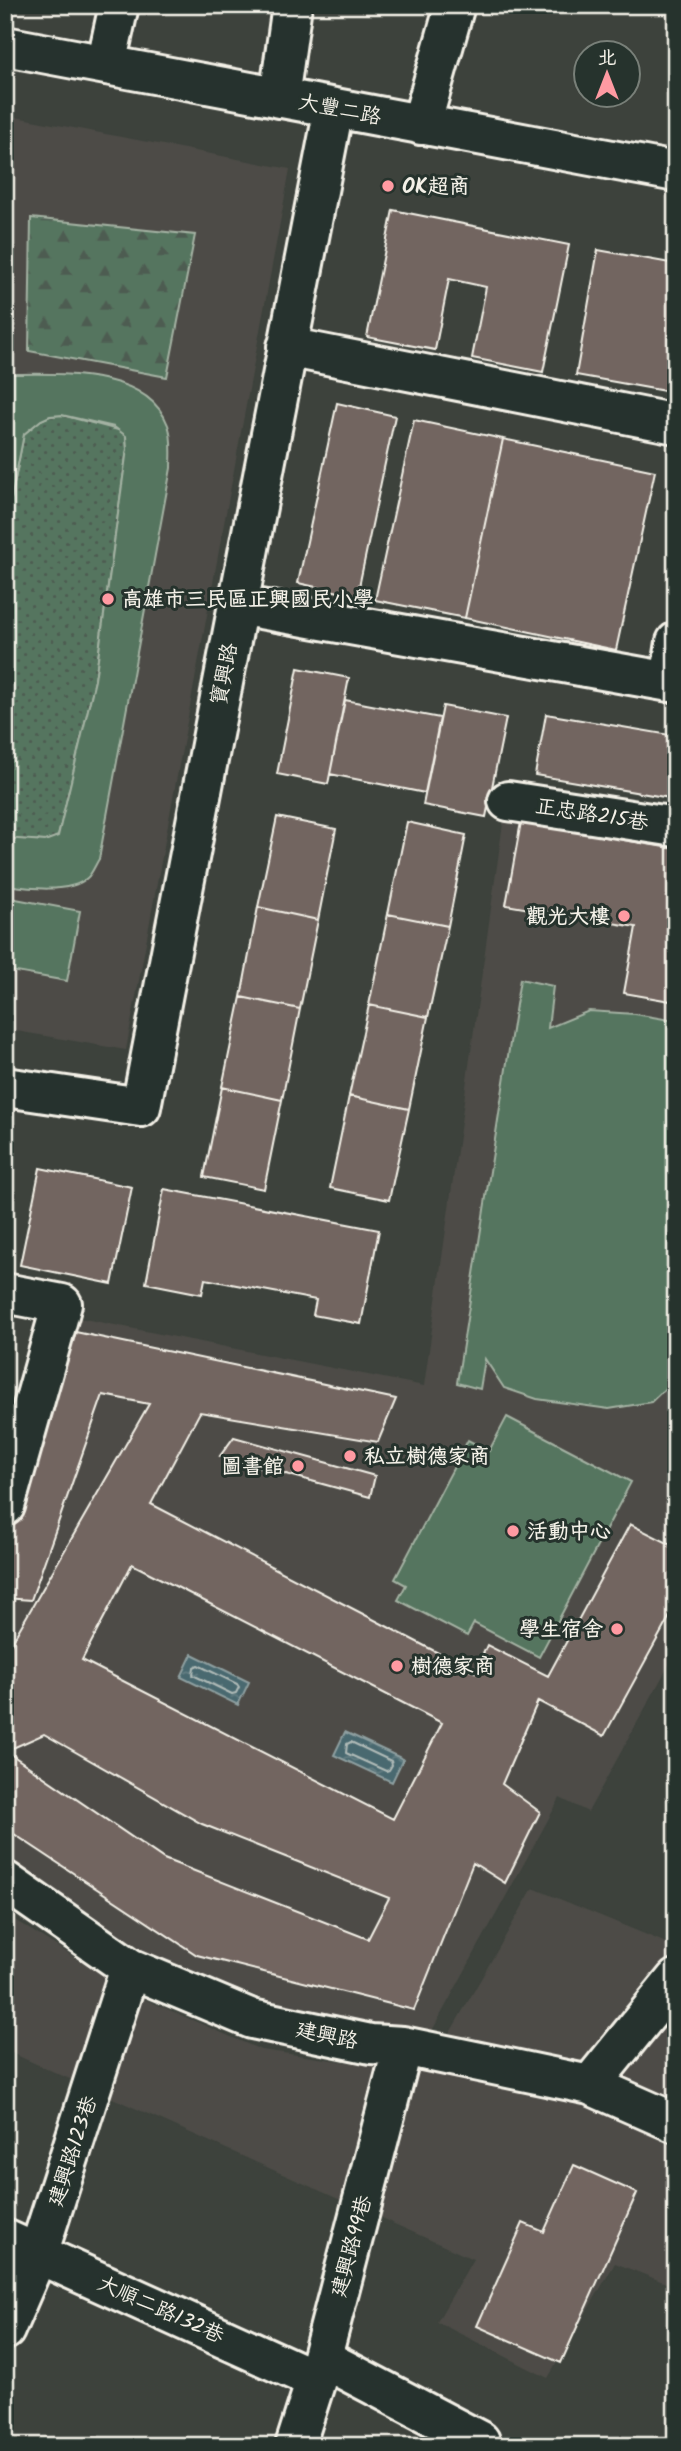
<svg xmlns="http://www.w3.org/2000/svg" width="681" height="2451" font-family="Kalam,'LXGW WenKai TC',sans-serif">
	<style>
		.built { fill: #4d4c47 }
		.grass { fill: url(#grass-dots); stroke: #a4b2a3; stroke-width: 2 }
		.forest { fill: url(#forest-firs); stroke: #a4b2a3; stroke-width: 2 }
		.park { fill: #54745e; stroke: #a4b2a3; stroke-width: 2 }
		.water { fill: url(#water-ripples); stroke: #8e9fa0; stroke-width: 2 }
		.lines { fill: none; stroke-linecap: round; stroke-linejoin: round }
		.shore { stroke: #b0bbb8; stroke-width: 2 }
		.building { fill: #726560; stroke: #f4f1e8; stroke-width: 2; fill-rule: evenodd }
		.minor-casing { stroke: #f4f1e8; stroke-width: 44 }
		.minor { stroke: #26332d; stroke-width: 38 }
		.poi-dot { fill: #ff9aa2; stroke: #26332d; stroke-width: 2.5 }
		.labels { text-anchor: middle; stroke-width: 6; stroke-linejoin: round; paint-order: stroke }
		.street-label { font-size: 21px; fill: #f4f1e8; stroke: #26332d }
		.poi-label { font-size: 21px; font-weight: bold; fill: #f4f1e8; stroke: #26332d; text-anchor: start }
	</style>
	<defs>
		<pattern id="grass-dots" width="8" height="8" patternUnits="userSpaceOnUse" patternTransform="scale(1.75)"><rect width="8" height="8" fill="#54745e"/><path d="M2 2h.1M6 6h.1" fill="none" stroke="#4e5c51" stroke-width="1.8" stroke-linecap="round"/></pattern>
		<pattern id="forest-firs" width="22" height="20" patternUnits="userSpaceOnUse" patternTransform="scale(1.75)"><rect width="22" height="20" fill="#54745e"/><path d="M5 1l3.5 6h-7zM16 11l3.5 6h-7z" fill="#4e5c51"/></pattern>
		<pattern id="water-ripples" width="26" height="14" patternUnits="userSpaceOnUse" patternTransform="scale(1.75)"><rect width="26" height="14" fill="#4a6970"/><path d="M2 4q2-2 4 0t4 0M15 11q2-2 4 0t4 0" fill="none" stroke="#657f84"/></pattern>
	</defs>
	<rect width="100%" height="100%" fill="#3d423c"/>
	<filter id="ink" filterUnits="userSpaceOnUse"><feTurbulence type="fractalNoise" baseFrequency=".0143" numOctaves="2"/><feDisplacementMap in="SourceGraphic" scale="14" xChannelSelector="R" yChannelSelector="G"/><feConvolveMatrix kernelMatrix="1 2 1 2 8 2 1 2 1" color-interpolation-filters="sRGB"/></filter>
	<g filter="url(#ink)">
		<path class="built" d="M 5,115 L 290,169 L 126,1050 L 5,1029 Z
			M 504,816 L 676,844 L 676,1652 L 588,1812 L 560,1798 L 428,2038 L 350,2028 L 166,1965 L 27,1884 L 5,1868 L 5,1526 L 64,1315 L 424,1386 Z
			M 533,1888 L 676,1947 L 676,2287 L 615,2263 L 548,2378 L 437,2322 L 473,2259 L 5,2050 L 5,1914 L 135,1995 L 261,2050 L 427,2073 Z"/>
		<path class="grass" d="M 62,415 L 122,431 L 126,436 L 127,449 L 95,680 L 58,837 L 45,841 L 9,839 L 5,838 L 5,530 L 24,434 L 41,420 L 50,416 Z"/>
		<path class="forest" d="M 31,218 L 195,235 L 167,377 L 29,351 Z"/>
		<path class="park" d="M 5,345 L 11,346 L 9,374 C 58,374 147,368 168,425 C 173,438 171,455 171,468 L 99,859 C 95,865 92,874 87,878 C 70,894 27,888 5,885 L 5,838 L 45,841 L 58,836 L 95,680 L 127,449 L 126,436 L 114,427 L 62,415 L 50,416 L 41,420 L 24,434 L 5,530 Z
			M 5,897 L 80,911 L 67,981 L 5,970 Z
			M 520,979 L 553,986 L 548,1028 L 589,1011 L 635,1014 L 676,1021 L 676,1378 L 651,1402 L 609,1409 L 537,1399 L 504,1388 L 485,1359 L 480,1389 L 457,1383 Z
			M 507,1417 L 631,1482 L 539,1657 L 474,1623 L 467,1636 L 398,1600 L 406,1585 L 395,1579 L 468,1440 L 489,1451 Z"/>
		<path class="water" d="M 192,1654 L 249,1682 L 238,1705 L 181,1677 Z
			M 345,1732 L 403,1759 L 392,1782 L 334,1755 Z"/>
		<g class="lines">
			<path class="shore" d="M 198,1665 L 237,1684 L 239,1687 L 236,1693 L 232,1694 L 193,1675 L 194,1667 Z
				M 351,1742 L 391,1761 L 392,1765 L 389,1770 L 386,1771 L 346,1753 L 347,1744 Z"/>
		</g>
		<path class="building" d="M 393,210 L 569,245 L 543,372 L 472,358 L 486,287 L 449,279 L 435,350 L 367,337 Z
			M 598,250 L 676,264 L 676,393 L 576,375 Z
			M 337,403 L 395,416 L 357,596 L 298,583 Z
			M 414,420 L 503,439 L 465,618 L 375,600 Z
			M 503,439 L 655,471 L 616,650 L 465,618 Z
			M 298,668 L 349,678 L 328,784 L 277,774 Z
			M 345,700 L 440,718 L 425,793 L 330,774 Z
			M 443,706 L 506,718 L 486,817 L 423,805 Z
			M 546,714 L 676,736 L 676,799 L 535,775 Z
			M 277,817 L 336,829 L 318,920 L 258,907 Z
			M 407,822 L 466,835 L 448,926 L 388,914 Z
			M 521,822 L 676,849 L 676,1002 L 624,993 L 636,927 L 506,905 Z
			M 258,907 L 318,920 L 300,1009 L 241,997 Z
			M 388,914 L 448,926 L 428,1017 L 369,1005 Z
			M 241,997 L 300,1009 L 282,1100 L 222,1087 Z
			M 369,1005 L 428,1017 L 409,1109 L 349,1096 Z
			M 222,1087 L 282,1100 L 264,1189 L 204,1177 Z
			M 349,1096 L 409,1109 L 389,1200 L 330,1188 Z
			M 40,1168 L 132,1187 L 112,1284 L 20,1265 Z
			M 164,1189 L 379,1230 L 361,1324 L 313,1315 L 316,1300 L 205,1279 L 202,1294 L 146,1283 Z
			M 66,1330 L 396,1399 L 378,1442 L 200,1412 L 151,1504 L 475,1672 L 487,1645 L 548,1676 L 630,1524 L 676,1547 L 676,1605 L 604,1736 L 538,1701 L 502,1784 L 540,1812 L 505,1883 L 473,1863 L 414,2010 L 197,1955 L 5,1828 L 5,1654 L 149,1404 L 103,1395 L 31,1600 L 5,1598 L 5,1542 ZM 132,1564 L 442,1723 L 393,1819 L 82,1660 ZM 44,1734 L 202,1824 L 389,1898 L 368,1939 L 164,1859 L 6,1751 Z
			M 234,1437 L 375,1476 L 370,1497 L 220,1456 Z
			M 574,2165 L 637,2193 L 561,2363 L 477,2326 L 523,2223 L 544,2232 Z"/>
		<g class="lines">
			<defs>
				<path id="minor" d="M 5,46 L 676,172
					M 106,65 L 119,5
					M 279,98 L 292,5
					M 421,125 L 455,5
					M 287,347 L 676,424
					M 238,605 L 670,682 L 676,642
					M 508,801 L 676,827
					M 5,1087 L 141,1107 L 334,108
					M 5,1293 L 62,1304 L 5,1506
					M 5,1881 L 130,1968 L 252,2019 L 371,2044 L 403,2046 L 590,2085 L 676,2123
					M 590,2085 L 676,1979
					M 5,2239 L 316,2380
					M 5,2330 L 38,2254 L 130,1968
					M 322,2358 L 480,2441
					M 295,2446 L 316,2380 L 403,2046"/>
			</defs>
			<use href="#minor" class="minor-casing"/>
			<use href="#minor" class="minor"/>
		</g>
	</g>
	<g class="poi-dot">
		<circle cx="388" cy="186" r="7"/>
		<circle cx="108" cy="599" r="7"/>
		<circle cx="624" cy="916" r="7"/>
		<circle cx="350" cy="1456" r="7"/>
		<circle cx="298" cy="1466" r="7"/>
		<circle cx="513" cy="1531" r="7"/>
		<circle cx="617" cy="1629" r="7"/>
		<circle cx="397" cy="1666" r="7"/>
	</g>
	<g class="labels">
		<g class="street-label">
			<text transform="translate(340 109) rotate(11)" y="7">大豐二路</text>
			<text transform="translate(224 674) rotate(-79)" y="7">寶興路</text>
			<text transform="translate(592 814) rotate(9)" y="7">正忠路215巷</text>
			<text transform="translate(327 2035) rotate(12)" y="7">建興路</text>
			<text transform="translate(72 2151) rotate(-72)" y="7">建興路123巷</text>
			<text transform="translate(351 2246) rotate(-75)" y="7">建興路99巷</text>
			<text transform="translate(161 2309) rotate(24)" y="7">大順二路132巷</text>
		</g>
		<g class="poi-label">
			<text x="402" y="193">OK超商</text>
			<text x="122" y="606">高雄市三民區正興國民小學</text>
			<text x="610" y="923" text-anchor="end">觀光大樓</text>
			<text x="364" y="1463">私立樹德家商</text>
			<text x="284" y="1473" text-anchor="end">圖書館</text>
			<text x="527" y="1538">活動中心</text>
			<text x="603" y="1636" text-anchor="end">學生宿舍</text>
			<text x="411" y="1673">樹德家商</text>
		</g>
	</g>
	<rect width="681" height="2451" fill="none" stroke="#26332d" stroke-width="28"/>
	<rect x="14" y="14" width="653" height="2423" fill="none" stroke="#f4f1e8" stroke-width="2.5" filter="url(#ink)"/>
	<g transform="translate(607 74)"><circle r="33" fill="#26332d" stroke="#787f78" stroke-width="2"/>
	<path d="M0-5L12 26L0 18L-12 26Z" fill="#ff9aa2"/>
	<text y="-10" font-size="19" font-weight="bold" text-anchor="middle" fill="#f4f1e8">北</text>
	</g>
</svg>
